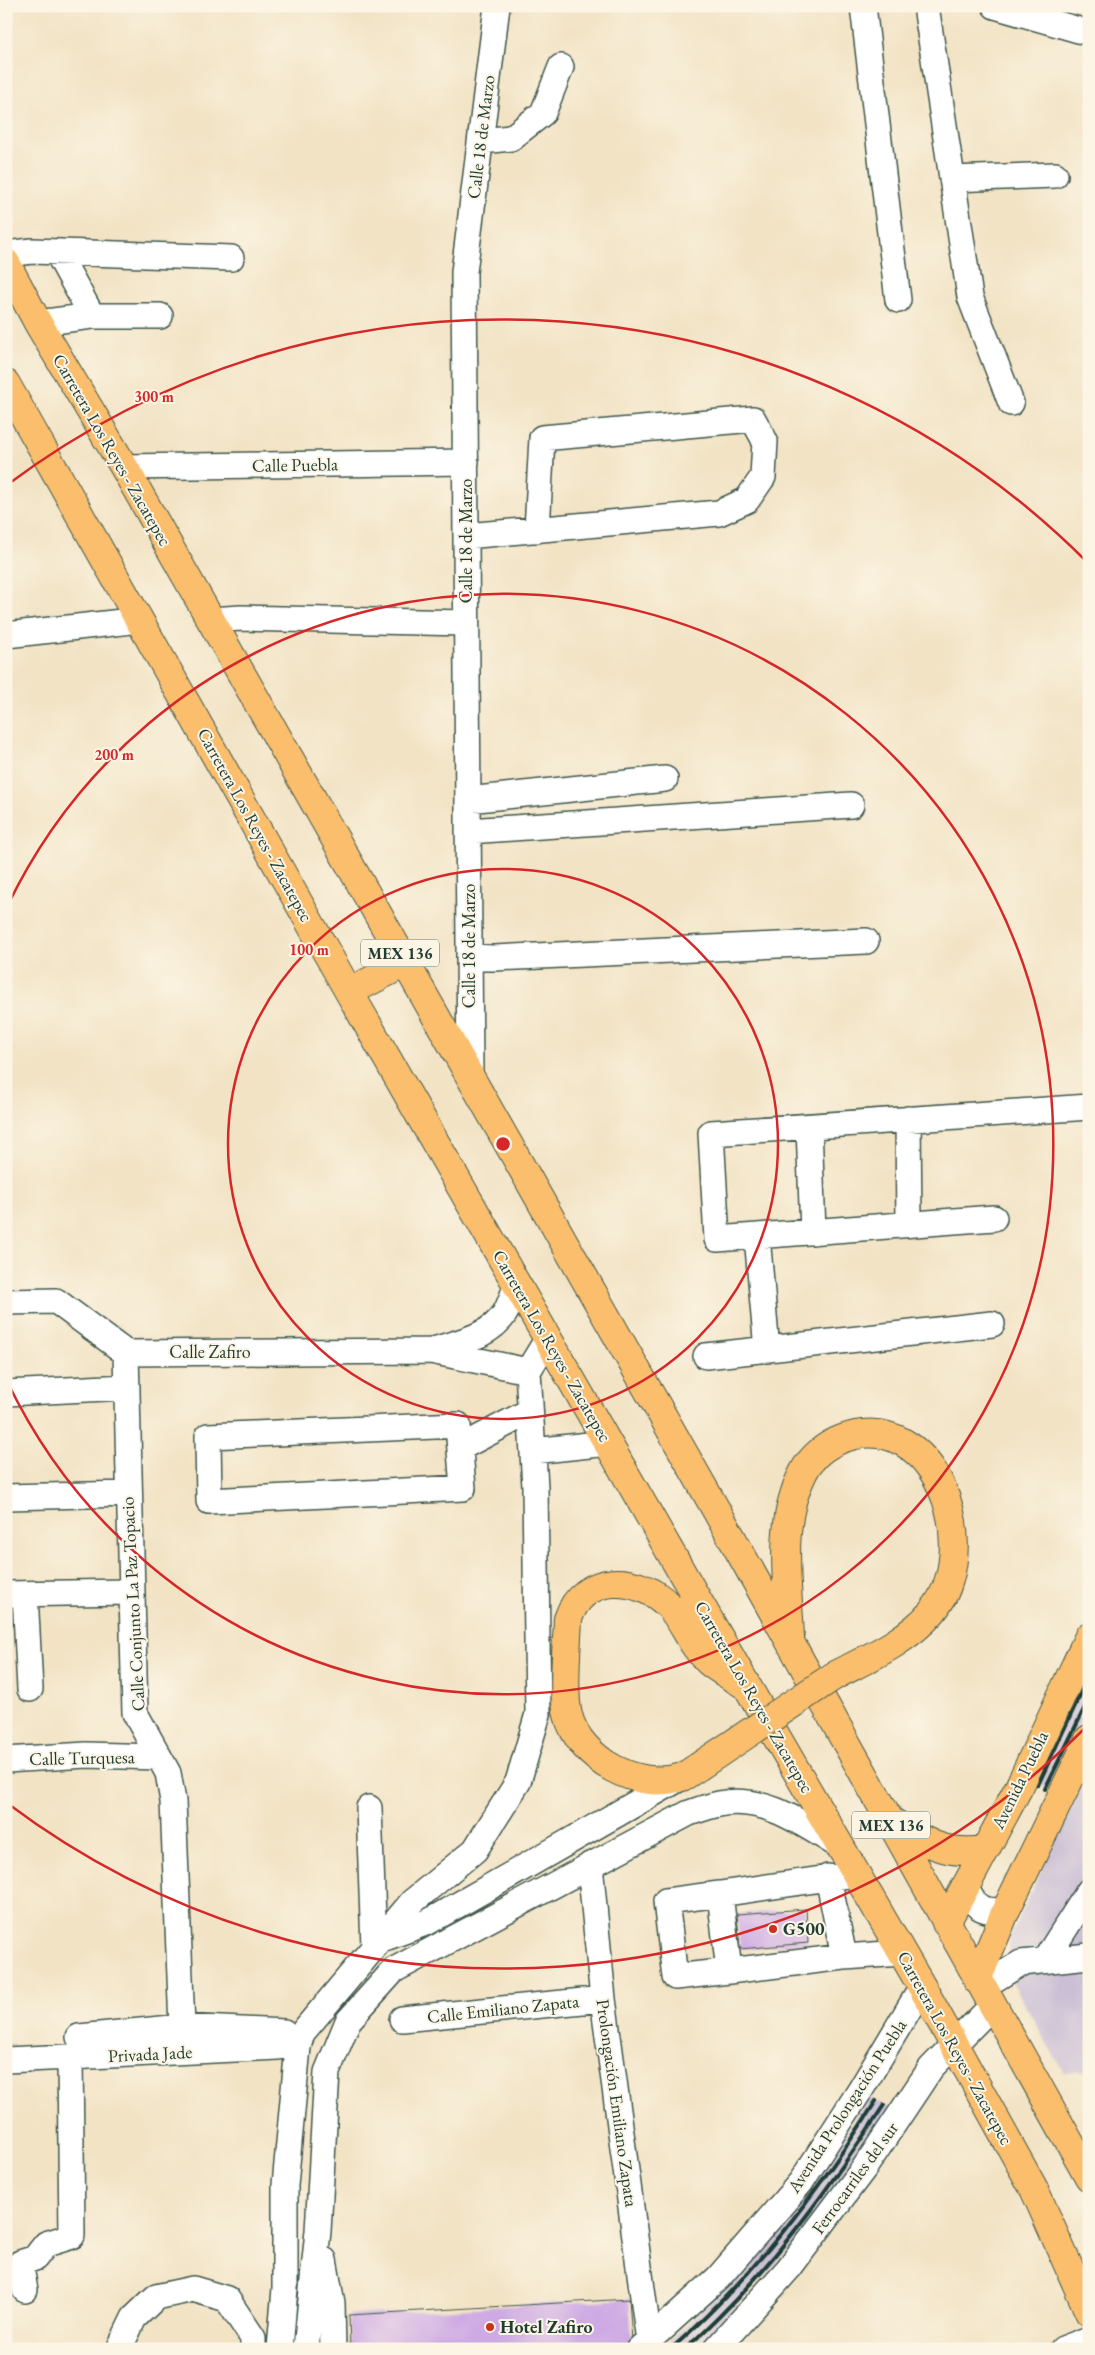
<svg xmlns="http://www.w3.org/2000/svg" width="1095" height="2355" font-family="'EB Garamond',serif">
	<style>
		.industrial { fill: #cbbfd5 }
		.building { fill: #ceaae4 }
		.lines { fill: none; stroke-linecap: round; stroke-linejoin: round }
		.minor-casing { stroke: #3f564a; stroke-width: 28 }
		.major-casing { stroke: #3f564a; stroke-width: 30 }
		.minor { stroke: #fff; stroke-width: 25 }
		.major { stroke: #fabe6d; stroke-width: 28 }
		.rail { stroke: #1f3d34; stroke-width: 4 }
		.major-bridge-casing { stroke: #3f564a; stroke-width: 30; stroke-linecap: butt }
		.major-bridge { stroke: #fabe6d; stroke-width: 28 }
		.ring { fill: none; stroke: #d62828; stroke-width: 2.5 }
		.poi-dot { fill: #c8321e; stroke: #fcf5e5; stroke-width: 2 }
		.labels { text-anchor: middle; stroke-width: 4; stroke-linejoin: round; paint-order: stroke }
		.shield { fill: #fcf5e5; stroke: #617469; stroke-width: 1 }
		.shield-label { font-size: 16px; font-weight: bold; fill: #1f3d34 }
		.street-label { font-size: 18px; fill: #1f3d34; stroke: #fcf5e5 }
		.poi-label { font-size: 18px; font-weight: bold; fill: #1f3d34; stroke: #fcf5e5; text-anchor: start }
		.centre { fill: #d62828; stroke: #fcf5e5; stroke-width: 2.5 }
		.ring-label { font-size: 15px; text-anchor: middle; font-weight: bold; fill: #d62828; stroke: #fcf5e5; stroke-width: 4; stroke-linejoin: round; paint-order: stroke }
	</style>
	<rect width="100%" height="100%" fill="#fcf5e5"/>
	<filter id="ink" filterUnits="userSpaceOnUse"><feTurbulence type="fractalNoise" baseFrequency=".02" numOctaves="2"/><feDisplacementMap in="SourceGraphic" scale="10" xChannelSelector="R" yChannelSelector="G"/><feConvolveMatrix kernelMatrix="1 2 1 2 8 2 1 2 1" color-interpolation-filters="sRGB"/></filter>
	<filter id="wash" filterUnits="userSpaceOnUse"><feTurbulence type="fractalNoise" baseFrequency=".0096" numOctaves="4" result="noise"/><feDisplacementMap in="SourceGraphic" scale="20" xChannelSelector="R" yChannelSelector="G"/><feGaussianBlur stdDeviation="1.12" result="paint"/><feColorMatrix in="noise" values="0 0 0 0 0 0 0 0 0 0 0 0 0 0 0 0 0 1.4 0 .05"/><feComposite in="paint" operator="in"/></filter>
	<g filter="url(#wash)">
		<rect width="100%" height="100%" fill="#f2e3c5"/>
		<path class="industrial" d="M 1089,1670 L 1089,1710 L 1050,1791 L 1034,1783 Z
			M 1089,1771 L 1089,2071 L 1064,2073 L 1010,1979 L 1009,1939 Z
			M 868,2097 L 891,2109 L 843,2180 L 790,2249 L 696,2349 L 661,2349 L 734,2278 L 765,2244 L 812,2185 Z"/>
		<g id="blocks">
			<path class="building" d="M 806,1909 L 808,1943 L 740,1949 L 737,1914 Z
				M 629,2299 L 632,2340 L 622,2349 L 350,2349 L 349,2315 Z"/>
		</g>
	</g>
	<g filter="url(#ink)">
		<use href="#blocks" fill-opacity="0" stroke="#3f564a" stroke-width="1"/>
		<g class="lines">
			<defs>
				<path id="minor" d="M 863,6 L 898,300
					M 926,6 L 970,297 L 1011,403
					M 995,6 L 1089,33
					M 481,141 L 511,138 L 543,113 L 561,67
					M 952,179 L 1055,175
					M 57,252 L 92,316
					M 6,254 L 32,251 L 231,258
					M 38,323 L 92,316 L 160,316
					M 124,467 L 466,462
					M 466,536 L 719,513 L 747,500 L 763,477 L 765,441 L 753,419 L 542,438 L 537,530
					M 210,620 L 241,618 L 466,623
					M 6,635 L 140,620
					M 468,800 L 665,779
					M 468,831 L 851,805
					M 469,957 L 494,958 L 866,941
					M 470,1077 L 464,272 L 497,6
					M 908,1119 L 909,1224
					M 809,1127 L 813,1232
					M 994,1218 L 717,1239 L 711,1133 L 1089,1107
					M 757,1236 L 767,1350
					M 6,1302 L 56,1301 L 126,1353 L 431,1351 L 528,1371
					M 434,1350 C 458,1342 490,1337 505,1313 C 510,1305 513,1294 517,1285
					M 126,1353 L 135,1713 L 168,1773 L 173,1801 L 182,2027
					M 706,1356 L 992,1324
					M 6,1393 L 127,1387
					M 458,1425 L 463,1488 L 209,1501 L 208,1436 Z
					M 460,1448 L 530,1411
					M 533,1451 L 608,1443
					M 6,1497 L 128,1494
					M 6,1594 L 130,1592
					M 25,1594 L 30,1689
					M 6,1760 L 86,1755 L 159,1757
					M 369,1808 L 374,1947
					M 590,1865 L 603,1999 L 649,2341
					M 856,1874 L 720,1894 L 729,1971 L 844,1957 L 902,1953
					M 828,1877 L 844,1957
					M 965,1887 C 976,1908 981,1913 1006,1910
					M 720,1894 L 666,1901 L 675,1977 L 729,1971
					M 382,1939 L 428,1922 L 682,1777
					M 1045,1960 L 1089,1891
					M 982,1987 L 1021,1963 L 1089,1956
					M 402,2019 L 603,1999
					M 79,2037 L 182,2027 L 284,2032
					M 6,2060 L 278,2047 L 284,2032
					M 324,2260 L 332,2304 L 333,2349
					M 25,2290 L 20,2263 L 35,2258 L 46,2244 L 72,2236 L 70,2059
					M 119,2349 L 134,2318 L 156,2297 L 193,2289 L 227,2299 L 253,2338 L 253,2349
					M 280,2349 L 285,2288 L 285,2185 L 298,2047 L 302,2033 L 412,1902 L 475,1850 L 518,1782 L 538,1714 L 535,1487 L 528,1371 L 548,1338
					M 306,2349 L 318,2231 L 327,2072 L 348,2021 L 394,1970 L 689,1813 C 698,1810 709,1806 719,1804 C 765,1795 803,1824 841,1847
					M 639,2349 L 718,2278 L 801,2182 L 861,2089 L 922,1987
					M 716,2349 L 789,2268 L 865,2167 L 931,2068 L 992,2006
					M 1063,2349 L 1089,2339"/>
				<path id="major" d="M 6,263 L 38,323 L 124,467 L 728,1531 L 1089,2177
					M 6,384 L 349,992 L 747,1686 L 922,1987 L 1034,2189 L 1089,2312
					M 349,992 L 405,963
					M 790,1638 C 788,1584 777,1523 803,1473 C 811,1457 826,1445 842,1439 C 936,1404 985,1549 932,1612 C 906,1642 868,1658 834,1676
					M 698,1767 C 693,1770 687,1775 682,1777 C 637,1791 580,1760 568,1715 C 562,1692 567,1645 568,1619 C 583,1573 637,1574 668,1605 C 684,1621 690,1645 708,1661 C 718,1670 731,1676 743,1684
					M 891,1821 C 923,1841 945,1856 984,1850
					M 946,1923 L 1020,1785 L 1089,1636
					M 977,1980 L 1006,1910 L 1089,1739"/>
			</defs>
			<use href="#minor" class="minor-casing"/>
			<use href="#major" class="major-casing"/>
			<use href="#minor" class="minor"/>
			<use href="#major" class="major"/>
			<path class="rail" d="M 1038,1785 L 1089,1676
				M 1045,1789 L 1089,1699
				M 671,2349 C 753,2277 818,2192 876,2101
				M 685,2349 C 764,2279 826,2193 884,2105"/>
			<defs>
				<path id="major-bridge" d="M 698,1767 L 834,1676"/>
			</defs>
			<use href="#major-bridge" class="major-bridge-casing"/>
			<use href="#major-bridge" class="major-bridge"/>
		</g>
	</g>
	<g class="ring">
		<circle cx="503" cy="1144" r="275"/>
		<path d="M7 907A550 550 0 1 1 7 1381"/>
		<path d="M1086 1727A825 825 0 0 1 7 1803M7 485A825 825 0 0 1 1086 561"/>
	</g>
	<g class="poi-dot">
		<circle cx="773" cy="1929" r="5"/>
		<circle cx="490" cy="2327" r="5"/>
	</g>
	<g class="labels">
		<g class="shield">
			<rect x="361" y="939.5" width="78" height="27" rx="4"/>
			<rect x="852" y="1811.5" width="78" height="27" rx="4"/>
		</g>
		<g class="shield-label">
			<text x="400" y="959">MEX 136</text>
			<text x="891" y="1831">MEX 136</text>
		</g>
		<g class="street-label">
			<text transform="translate(481 137) rotate(-83)" y="6">Calle 18 de Marzo</text>
			<text transform="translate(112 450) rotate(60)" y="6">Carretera Los Reyes - Zacatepec</text>
			<text transform="translate(295 465) rotate(-1)" y="6">Calle Puebla</text>
			<text transform="translate(466 541) rotate(-90)" y="6">Calle 18 de Marzo</text>
			<text transform="translate(255 825) rotate(61)" y="6">Carretera Los Reyes - Zacatepec</text>
			<text transform="translate(469 946) rotate(-90)" y="6">Calle 18 de Marzo</text>
			<text transform="translate(552 1346) rotate(60)" y="6">Carretera Los Reyes - Zacatepec</text>
			<text x="210" y="1358">Calle Zafiro</text>
			<text transform="translate(133 1604) rotate(-93)" y="6">Calle Conjunto La Paz Topacio</text>
			<text transform="translate(754 1697) rotate(60)" y="6">Carretera Los Reyes - Zacatepec</text>
			<text transform="translate(82 1758) rotate(-1)" y="6">Calle Turquesa</text>
			<text transform="translate(1020 1780) rotate(-64)" y="6">Avenida Puebla</text>
			<text transform="translate(503 2009) rotate(-6)" y="6">Calle Emiliano Zapata</text>
			<text transform="translate(955 2048) rotate(61)" y="6">Carretera Los Reyes - Zacatepec</text>
			<text transform="translate(150 2054) rotate(-3)" y="6">Privada Jade</text>
			<text transform="translate(617 2103) rotate(82)" y="6">Prolongación Emiliano Zapata</text>
			<text transform="translate(847 2106) rotate(-57)" y="6">Avenida Prolongación Puebla</text>
			<text transform="translate(855 2178) rotate(-54)" y="6">Ferrocarriles del sur</text>
		</g>
		<g class="poi-label">
			<text x="783" y="1935">G500</text>
			<text x="500" y="2333">Hotel Zafiro</text>
		</g>
	</g>
	<circle cx="503" cy="1144" r="8" class="centre"/>
	<g class="ring-label">
		<text x="154" y="402">300 m</text>
		<text x="114" y="760">200 m</text>
		<text x="309" y="955">100 m</text>
	</g>
	<rect width="1095" height="2355" fill="none" stroke="#fcf5e5" stroke-width="25"/>
</svg>
